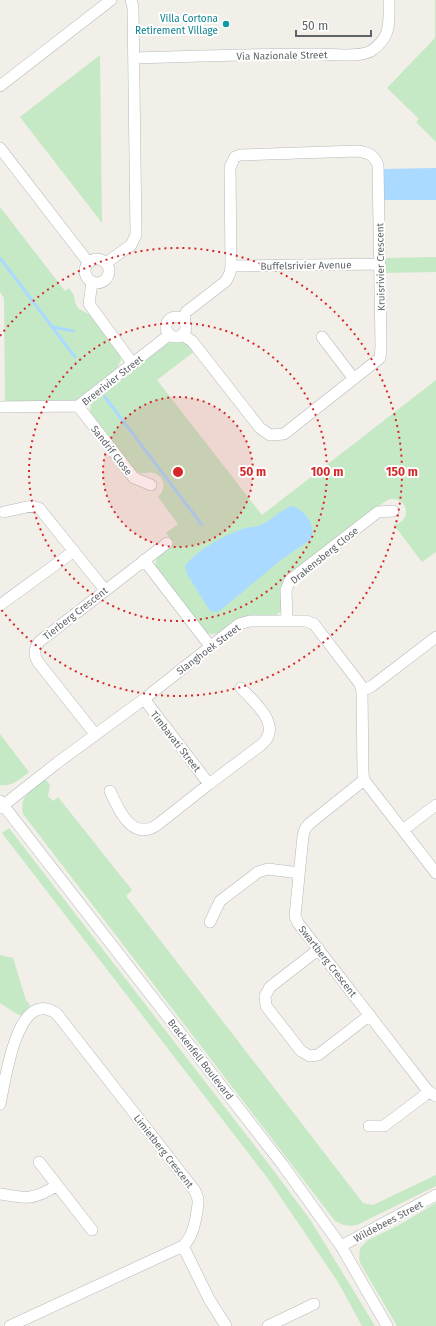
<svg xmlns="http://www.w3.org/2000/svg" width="436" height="1326" font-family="'Fira Sans',sans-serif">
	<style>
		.green { fill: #c5e8c5 }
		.water { fill: #aadaff }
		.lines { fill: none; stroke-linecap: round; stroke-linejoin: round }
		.stream { stroke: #aadaff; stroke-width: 3 }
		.minor-casing { stroke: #b5b8bc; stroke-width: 12 }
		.minor { stroke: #fff; stroke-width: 11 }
		.ring { fill: none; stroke: #d62828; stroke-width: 2; stroke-dasharray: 2 4 }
		.culture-dot { fill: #0f9aa8; stroke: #fff; stroke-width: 1.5 }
		.labels { text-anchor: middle; stroke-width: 4; stroke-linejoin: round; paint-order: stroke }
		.culture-label { font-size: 10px; fill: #0d838f; stroke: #fff; text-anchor: end }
		.street-label { font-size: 10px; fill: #5f6368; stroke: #fff }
		.centre { fill: #d62828; stroke: #fff; stroke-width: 2 }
		.ring-label { font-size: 12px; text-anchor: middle; font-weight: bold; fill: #d62828; stroke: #fff; stroke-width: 4; stroke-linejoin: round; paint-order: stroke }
	</style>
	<rect width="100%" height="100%" fill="#f1efe8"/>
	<path class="green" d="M 435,0 L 436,0 L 436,142 L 416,122 L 419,119 L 387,88 L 435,38 Z
		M 100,55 L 102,223 L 20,117 Z
		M 0,207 L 65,291 L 69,288 L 74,295 L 75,303 L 79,309 L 90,315 L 119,354 L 121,360 L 117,368 L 76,400 L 5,402 L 4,298 L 0,292 Z
		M 436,257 L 436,272 L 384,273 L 384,258 Z
		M 173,342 L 186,343 L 195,351 L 157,380 L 262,515 L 436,380 L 436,552 L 422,562 L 394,525 C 414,521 407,493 387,500 L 287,577 C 286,585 285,607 279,613 C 272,620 251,614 241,618 C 229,622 220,640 206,632 L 156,568 C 153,556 165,550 174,543 L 166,533 L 178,524 L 158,497 C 164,491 165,485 161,478 C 151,468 147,475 137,473 L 90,413 L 91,402 L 166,344 Z
		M 0,734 L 29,772 C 20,779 12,787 0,785 Z
		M 45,779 L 50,785 L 48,796 L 53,801 L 58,797 L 132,890 L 126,896 L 363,1203 L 373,1205 L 436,1175 L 436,1186 L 357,1225 C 348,1227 343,1225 335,1221 L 23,814 C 19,795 32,790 45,779 Z
		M 9,828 L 271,1167 L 311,1221 L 375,1326 L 362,1326 L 338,1282 L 269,1180 L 2,833 Z
		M 0,955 L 13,958 L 26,1000 L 30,1005 L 22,1016 L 17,1014 L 0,1003 Z
		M 436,1203 L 436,1326 L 397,1326 L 363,1268 L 359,1260 L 360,1248 L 368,1240 L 399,1225 Z"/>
	<path class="water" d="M 436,168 L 436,200 L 383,200 L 383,169 Z
		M 292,506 C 305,510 318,527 310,540 L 281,560 L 222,609 L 216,612 L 210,611 L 187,574 L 185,566 C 198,549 225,535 245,528 C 251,527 258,527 263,524 C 273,519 282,509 292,506 Z"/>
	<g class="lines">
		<path class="stream" d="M 0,258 L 75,357
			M 53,327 L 73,331
			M 105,397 L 202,525"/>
		<defs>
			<path id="minor" d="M 134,58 C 195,56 256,54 317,54 C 331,54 359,58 371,51 C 392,37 389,22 389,0
				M 0,86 L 111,0
				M 0,148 L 88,262
				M85 271a12 12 0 1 1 24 0a12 12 0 1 1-24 0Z
				M 106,263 L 131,245 L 136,235 L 133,7 L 131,0
				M 231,266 L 380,264
				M 92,282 L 89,304 L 133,364
				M166 327a10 10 0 1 1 20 0a10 10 0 1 1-20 0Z
				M 182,335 L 192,341 L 260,428 L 270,435 L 284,434 L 380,358 L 381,346 L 378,165 C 374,155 369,153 358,151 L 240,155 L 235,157 L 230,167 L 231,266 L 230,273 L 226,281 L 186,312 L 184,321
				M 322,337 L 354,379
				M 78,406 L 134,478 L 151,485
				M 0,407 L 78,406 L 169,335
				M 4,512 L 31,506 L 39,508 L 105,590
				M 144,560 L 210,646
				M 0,605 L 74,551
				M 287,621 L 286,590 L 290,580 L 378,512 L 393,511
				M 362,691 L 372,686 L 436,637
				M 144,699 L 209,784
				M 95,734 L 38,662 C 33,654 34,648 40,641 L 167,543
				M 364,780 L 309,824 L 305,829 L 303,836 L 295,916 L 298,923 L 428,1091 L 436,1096
				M 110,791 C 118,809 132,842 157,825 L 209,784 L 261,745 C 284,726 254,702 241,688
				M 0,801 L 282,1164 L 341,1246 L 387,1326
				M 0,808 L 57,763 L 144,699 L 239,624 L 250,621 L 306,621 L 314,624 L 317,628 L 360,684 L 362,691 L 363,773 L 364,780 L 436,873
				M 403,830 L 436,805
				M 210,922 L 220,901 L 258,872 L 268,869 L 299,873
				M 319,949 L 270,987 L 265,996 L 266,1006 L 301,1051 L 310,1056 L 318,1055 L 370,1015
				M 0,1104 C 5,1082 17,985 57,1014 L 195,1191 L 198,1199 L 198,1204 C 196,1218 194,1236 183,1246 L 10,1326
				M 369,1126 L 384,1126 L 429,1092
				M 39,1162 L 92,1230
				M 0,1194 C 26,1199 35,1200 57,1185
				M 183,1246 L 209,1299 L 226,1326
				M 341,1246 L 436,1195
				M 268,1326 L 314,1304"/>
		</defs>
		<use href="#minor" class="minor-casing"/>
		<use href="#minor" class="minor"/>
	</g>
	<circle cx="178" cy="472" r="75" fill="#d62828" fill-opacity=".12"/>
	<g class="ring">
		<circle cx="178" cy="472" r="75"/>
		<circle cx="178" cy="472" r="149"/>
		<path d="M0 336A224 224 0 1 1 0 608"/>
	</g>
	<circle class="culture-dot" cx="226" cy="24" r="4"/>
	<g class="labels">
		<g class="culture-label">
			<text x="218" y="22">Villa Cortona<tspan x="218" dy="12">Retirement Village</tspan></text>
		</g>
		<g class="street-label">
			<text transform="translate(282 55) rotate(-1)" y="4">Via Nazionale Street</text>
			<text transform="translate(306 265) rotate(-1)" y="4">Buffelsrivier Avenue</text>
			<text transform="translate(380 267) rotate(-91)" y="4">Kruisrivier Crescent</text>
			<text transform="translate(112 380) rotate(-38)" y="4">Breerivier Street</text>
			<text transform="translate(112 450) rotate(52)" y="4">Sandrif Close</text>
			<text transform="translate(324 555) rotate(-39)" y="4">Drakensberg Close</text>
			<text transform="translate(75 613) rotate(-38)" y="4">Tierberg Crescent</text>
			<text transform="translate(208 649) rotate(-37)" y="4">Slanghoek Street</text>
			<text transform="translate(176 741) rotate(52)" y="4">Timbavati Street</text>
			<text transform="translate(328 961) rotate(52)" y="4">Swartberg Crescent</text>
			<text transform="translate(201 1059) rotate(52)" y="4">Brackenfell Boulevard</text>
			<text transform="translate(164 1151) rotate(52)" y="4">Limietberg Crescent</text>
			<text transform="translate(388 1221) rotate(-28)" y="4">Wildebees Street</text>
		</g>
	</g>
	<circle cx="178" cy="472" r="6" class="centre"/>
	<g class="ring-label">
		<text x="253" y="476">50 m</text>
		<text x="327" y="476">100 m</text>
		<text x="402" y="476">150 m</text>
	</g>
	<path d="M296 30v6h75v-6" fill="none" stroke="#5f6368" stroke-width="2"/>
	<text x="302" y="30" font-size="12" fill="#5f6368" stroke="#ffffff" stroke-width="3" paint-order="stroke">50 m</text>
</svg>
